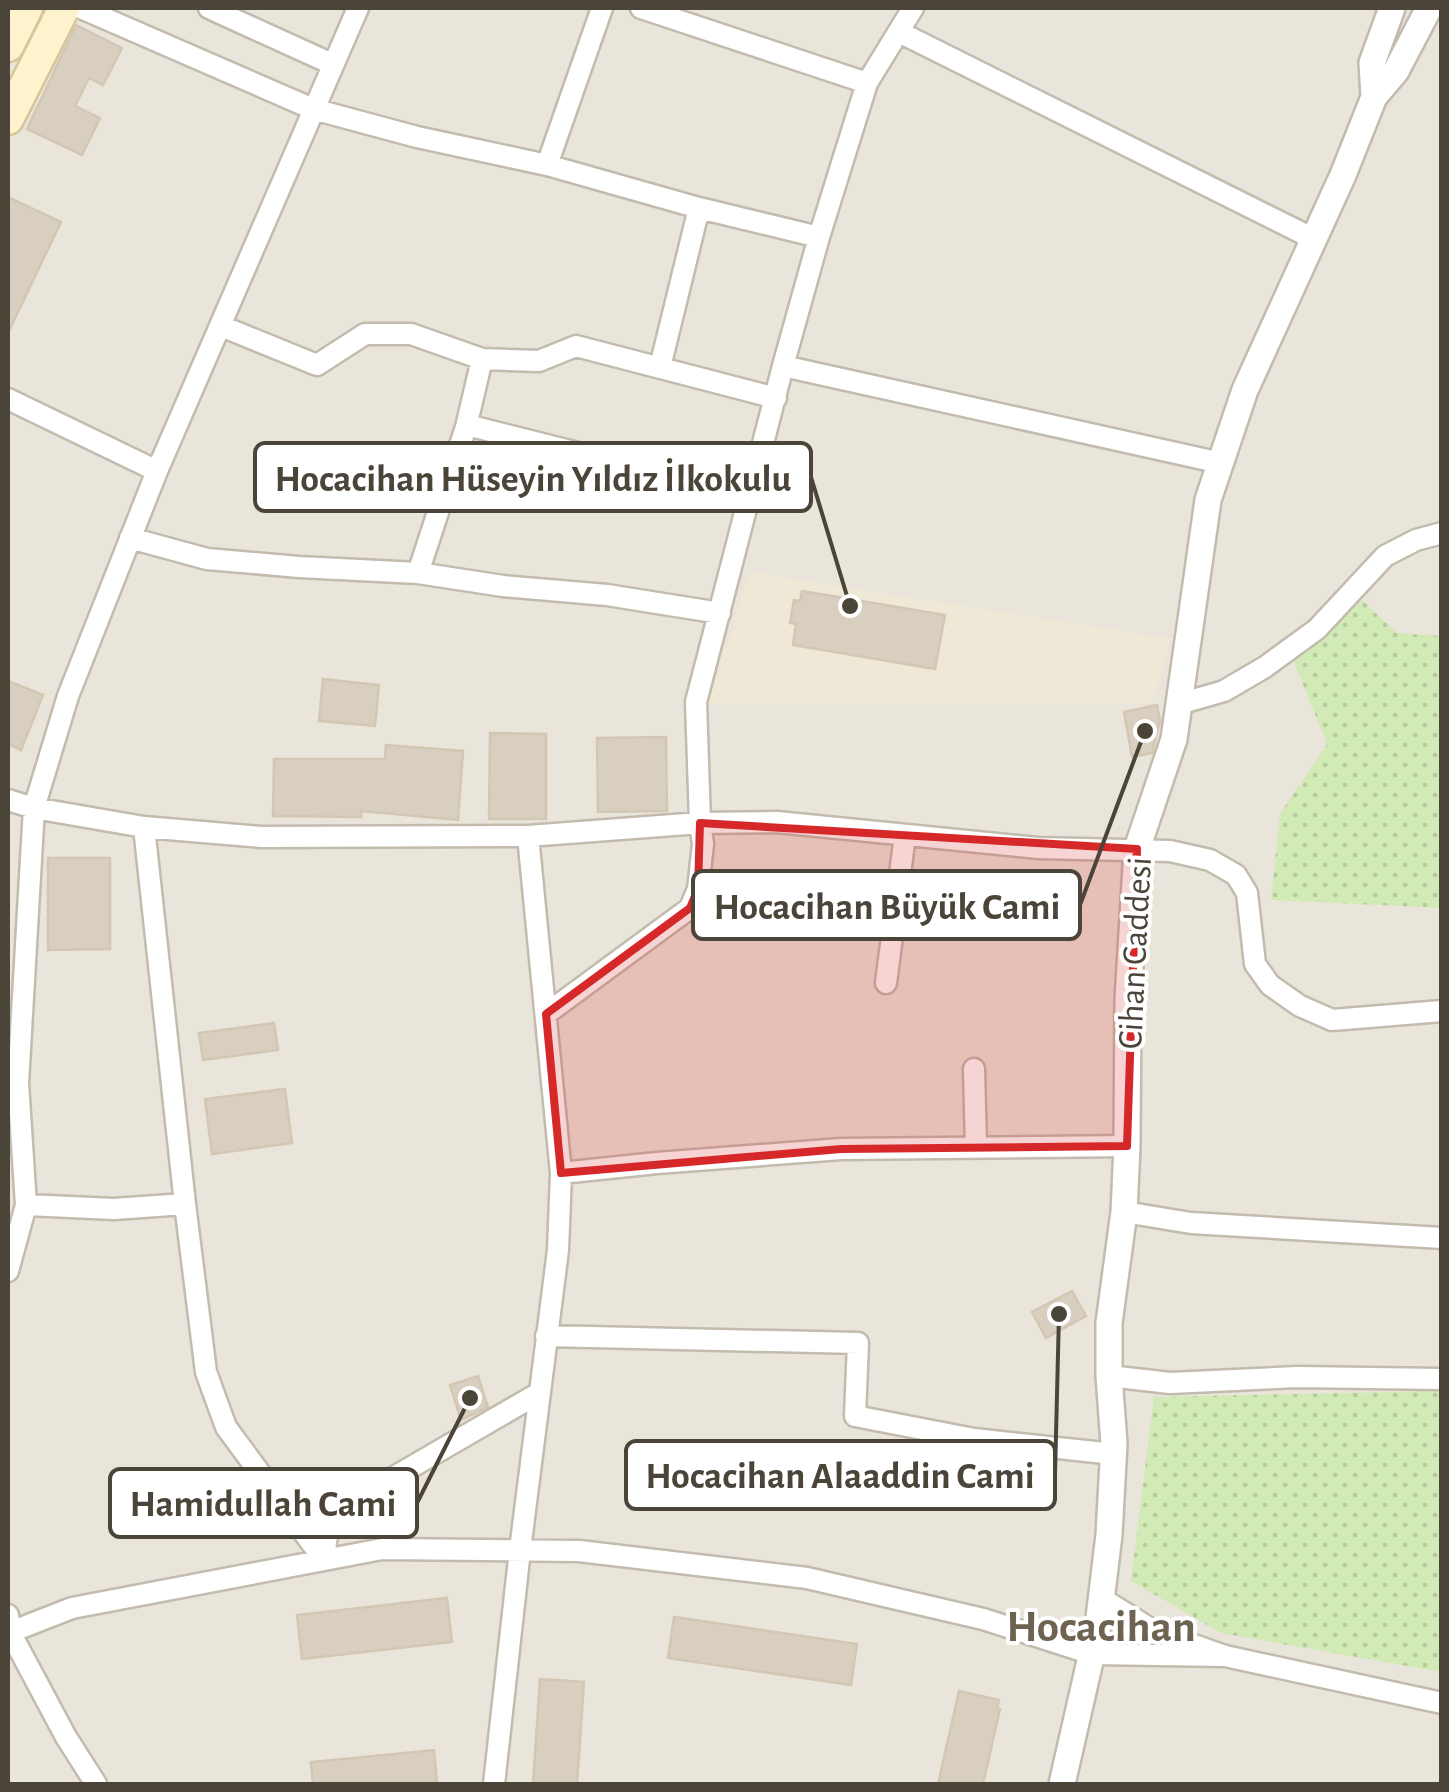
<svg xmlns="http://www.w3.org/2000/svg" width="1449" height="1792" font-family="'Alegreya Sans',sans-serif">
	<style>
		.residential { fill: #eae5da }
		.education { fill: #efe8d6 }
		.grass { fill: url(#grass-dots) }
		.building { fill: #d8cfc1; stroke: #d3c7b4; stroke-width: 2.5 }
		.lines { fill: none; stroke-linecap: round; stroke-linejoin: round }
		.minor-casing { stroke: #c2bbae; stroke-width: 25 }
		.tertiary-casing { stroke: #c2bbae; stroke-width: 30 }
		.secondary-casing { stroke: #d6c79b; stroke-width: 35 }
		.minor { stroke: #fff; stroke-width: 20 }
		.tertiary { stroke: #fff; stroke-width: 25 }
		.secondary { stroke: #fff3cd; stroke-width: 30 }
		.marked { fill: #d62828; fill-opacity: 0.2; stroke: #d62828; stroke-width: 8; stroke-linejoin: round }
		.labels { text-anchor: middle; stroke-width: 8; stroke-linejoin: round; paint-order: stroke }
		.street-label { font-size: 35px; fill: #4b4439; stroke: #fff }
		.district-label { font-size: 45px; font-weight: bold; fill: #6e6250; stroke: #fff }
		.leader { fill: none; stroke: #4b4439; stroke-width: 4 }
		.callout-dot { fill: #4b4439; stroke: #fff; stroke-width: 4 }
		.callout { fill: #fff; stroke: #4b4439; stroke-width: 4 }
		.callout-label { font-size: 38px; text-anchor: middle; font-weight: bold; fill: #4b4439 }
	</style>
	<defs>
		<pattern id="grass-dots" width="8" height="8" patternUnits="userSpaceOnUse" patternTransform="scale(2.5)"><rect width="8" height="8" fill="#d2eab5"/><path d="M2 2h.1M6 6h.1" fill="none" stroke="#b6ca9c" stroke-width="1.8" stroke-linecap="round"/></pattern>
	</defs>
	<rect width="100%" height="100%" fill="#f6f3ec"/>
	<path class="residential" d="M 8,8 L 1441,8 L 1441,1784 L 8,1784 Z"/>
	<path class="education" d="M 750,572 L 1171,639 L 1152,703 L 708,704 Z"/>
	<path class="grass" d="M 1362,600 L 1397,633 L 1441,636 L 1441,908 L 1271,900 L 1280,814 L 1327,744 L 1293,660 Z
		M 1441,1391 L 1441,1672 L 1221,1633 L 1131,1581 L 1154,1397 Z"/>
	<path class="building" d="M 76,25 L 122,48 L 103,85 L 89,78 L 75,106 L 100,118 L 82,155 L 27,129 Z
		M 8,197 L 61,222 L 8,333 Z
		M 802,591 L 945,615 L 935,669 L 793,645 L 796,624 L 790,623 L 794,600 L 800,601 Z
		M 323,679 L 379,685 L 375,726 L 319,721 Z
		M 8,681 L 43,695 L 21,750 L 8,744 Z
		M 1157,705 L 1160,721 L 1152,753 L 1132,757 L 1124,712 Z
		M 490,733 L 546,734 L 546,819 L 489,819 Z
		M 666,737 L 667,811 L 598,812 L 597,738 Z
		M 386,745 L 463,751 L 458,820 L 361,811 L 361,817 L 273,816 L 274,759 L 385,759 Z
		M 48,858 L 110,858 L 110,949 L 48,950 Z
		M 274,1023 L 278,1050 L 203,1060 L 199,1033 Z
		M 285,1089 L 292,1143 L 212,1154 L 205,1099 Z
		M 1072,1291 L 1086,1316 L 1046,1338 L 1032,1312 Z
		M 478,1376 L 488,1407 L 461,1420 L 450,1385 Z
		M 447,1598 L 452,1642 L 302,1659 L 297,1615 Z
		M 674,1617 L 857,1644 L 851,1685 L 668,1658 Z
		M 540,1679 L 584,1682 L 577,1784 L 533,1784 Z
		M 959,1691 L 999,1700 L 997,1708 L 1000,1709 L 983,1784 L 938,1784 Z
		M 434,1750 L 437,1784 L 313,1784 L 311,1762 Z"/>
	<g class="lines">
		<defs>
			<path id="minor" d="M 81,8 L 313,109 L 417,137 L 547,165 L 699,208 L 819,237
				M 209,8 L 332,64
				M 641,8 L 867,83
				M 899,32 L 1314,239
				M 547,165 L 602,8
				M 221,326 L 317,365 L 365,334 L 411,334 L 482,359 L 539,361 L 576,346 L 776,398
				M 783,366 L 1221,463
				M 660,367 L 699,208
				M 8,399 L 157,471
				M 467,425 L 626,465 L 748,504
				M 130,538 L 207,559 L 299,567 L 418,573 L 503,586 L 607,595 L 720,613
				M 418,573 L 466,427 L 482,359
				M 1179,704 L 1224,691 L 1265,667 L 1317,629 L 1385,556 L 1416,540 L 1442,533
				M 8,800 L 34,808 L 144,827 L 261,837 L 528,836 L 700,823 L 777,822 L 1038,848 L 1170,851 L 1210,860 L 1236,875 L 1247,893 L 1255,964 L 1270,985 L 1300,1006 L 1332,1020 L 1442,1011
				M 144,827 L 185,1204 L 206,1372 L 226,1427 L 324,1560
				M 886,983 L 905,835
				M 546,1014 L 690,908 L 698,889 L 703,844 L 700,823 L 696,702 L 783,366 L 819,237 L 867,83 L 913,8
				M 974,1069 L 976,1147
				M 561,1173 L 657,1163 L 841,1149 L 1127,1146
				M 26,1205 L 114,1209 L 185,1204
				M 1124,1212 L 1191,1223 L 1442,1238
				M 8,1271 L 26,1205 L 18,1083 L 34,808 L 68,696 L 157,471 L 358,8
				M 546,1336 L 858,1343 L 855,1416 L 974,1439 L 1114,1454
				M 1109,1376 L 1170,1383 L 1297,1377 L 1442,1379
				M 324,1560 L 328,1526 L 389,1480 L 539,1393
				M 8,1615 L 10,1632 L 66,1737 L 96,1784
				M 8,1633 L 72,1608 L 382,1549 L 579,1551 L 807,1578 L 983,1619 L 1092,1654 L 1225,1656 L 1154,1631 L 1101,1598
				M 1225,1656 L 1442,1703
				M 494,1784 L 520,1550 L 558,1250 L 561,1173 L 528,836"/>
			<path id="tertiary" d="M 1374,97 L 1372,63 L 1392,8
				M 1062,1784 L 1098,1626 L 1109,1535 L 1114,1444 L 1109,1376 L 1109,1323 L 1124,1212 L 1127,1146 L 1128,1000 L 1137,849 L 1174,739 L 1208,500 L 1245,390 L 1343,175 L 1374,97 L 1396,71 L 1429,8"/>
			<path id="secondary" d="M 8,46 L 27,8
				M 8,119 L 64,8"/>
		</defs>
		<use href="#minor" class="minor-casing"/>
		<use href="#tertiary" class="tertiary-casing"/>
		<use href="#secondary" class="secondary-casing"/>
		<use href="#minor" class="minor"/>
		<use href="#tertiary" class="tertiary"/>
		<use href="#secondary" class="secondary"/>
	</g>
	<path class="marked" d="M 700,823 L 1137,849 L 1127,1146 L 841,1149 L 561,1173 L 546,1014 L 690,908 L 698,889 Z"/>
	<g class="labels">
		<g class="street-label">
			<text transform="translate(1134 953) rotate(-87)" y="12">Cihan Caddesi</text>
		</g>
		<g class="district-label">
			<text x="1101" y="1641">Hocacihan</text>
		</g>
	</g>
	<path class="leader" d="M850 606L811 477M1145 731L1080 905M1059 1314L1055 1475M470 1398L417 1503"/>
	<g class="callout-dot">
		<circle cx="850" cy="606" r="10"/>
		<circle cx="1145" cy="731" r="10"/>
		<circle cx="1059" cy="1314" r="10"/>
		<circle cx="470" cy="1398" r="10"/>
	</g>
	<g class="callout">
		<rect x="255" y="443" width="556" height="68" rx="10"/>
		<rect x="693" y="871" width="387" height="68" rx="10"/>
		<rect x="626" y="1441" width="429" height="68" rx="10"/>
		<rect x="110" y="1469" width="307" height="68" rx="10"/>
	</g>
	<g class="callout-label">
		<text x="533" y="491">Hocacihan Hüseyin Yıldız İlkokulu</text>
		<text x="887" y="919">Hocacihan Büyük Cami</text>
		<text x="840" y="1488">Hocacihan Alaaddin Cami</text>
		<text x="263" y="1516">Hamidullah Cami</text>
	</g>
	<rect width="1449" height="1792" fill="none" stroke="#4b4439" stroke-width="20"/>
</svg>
